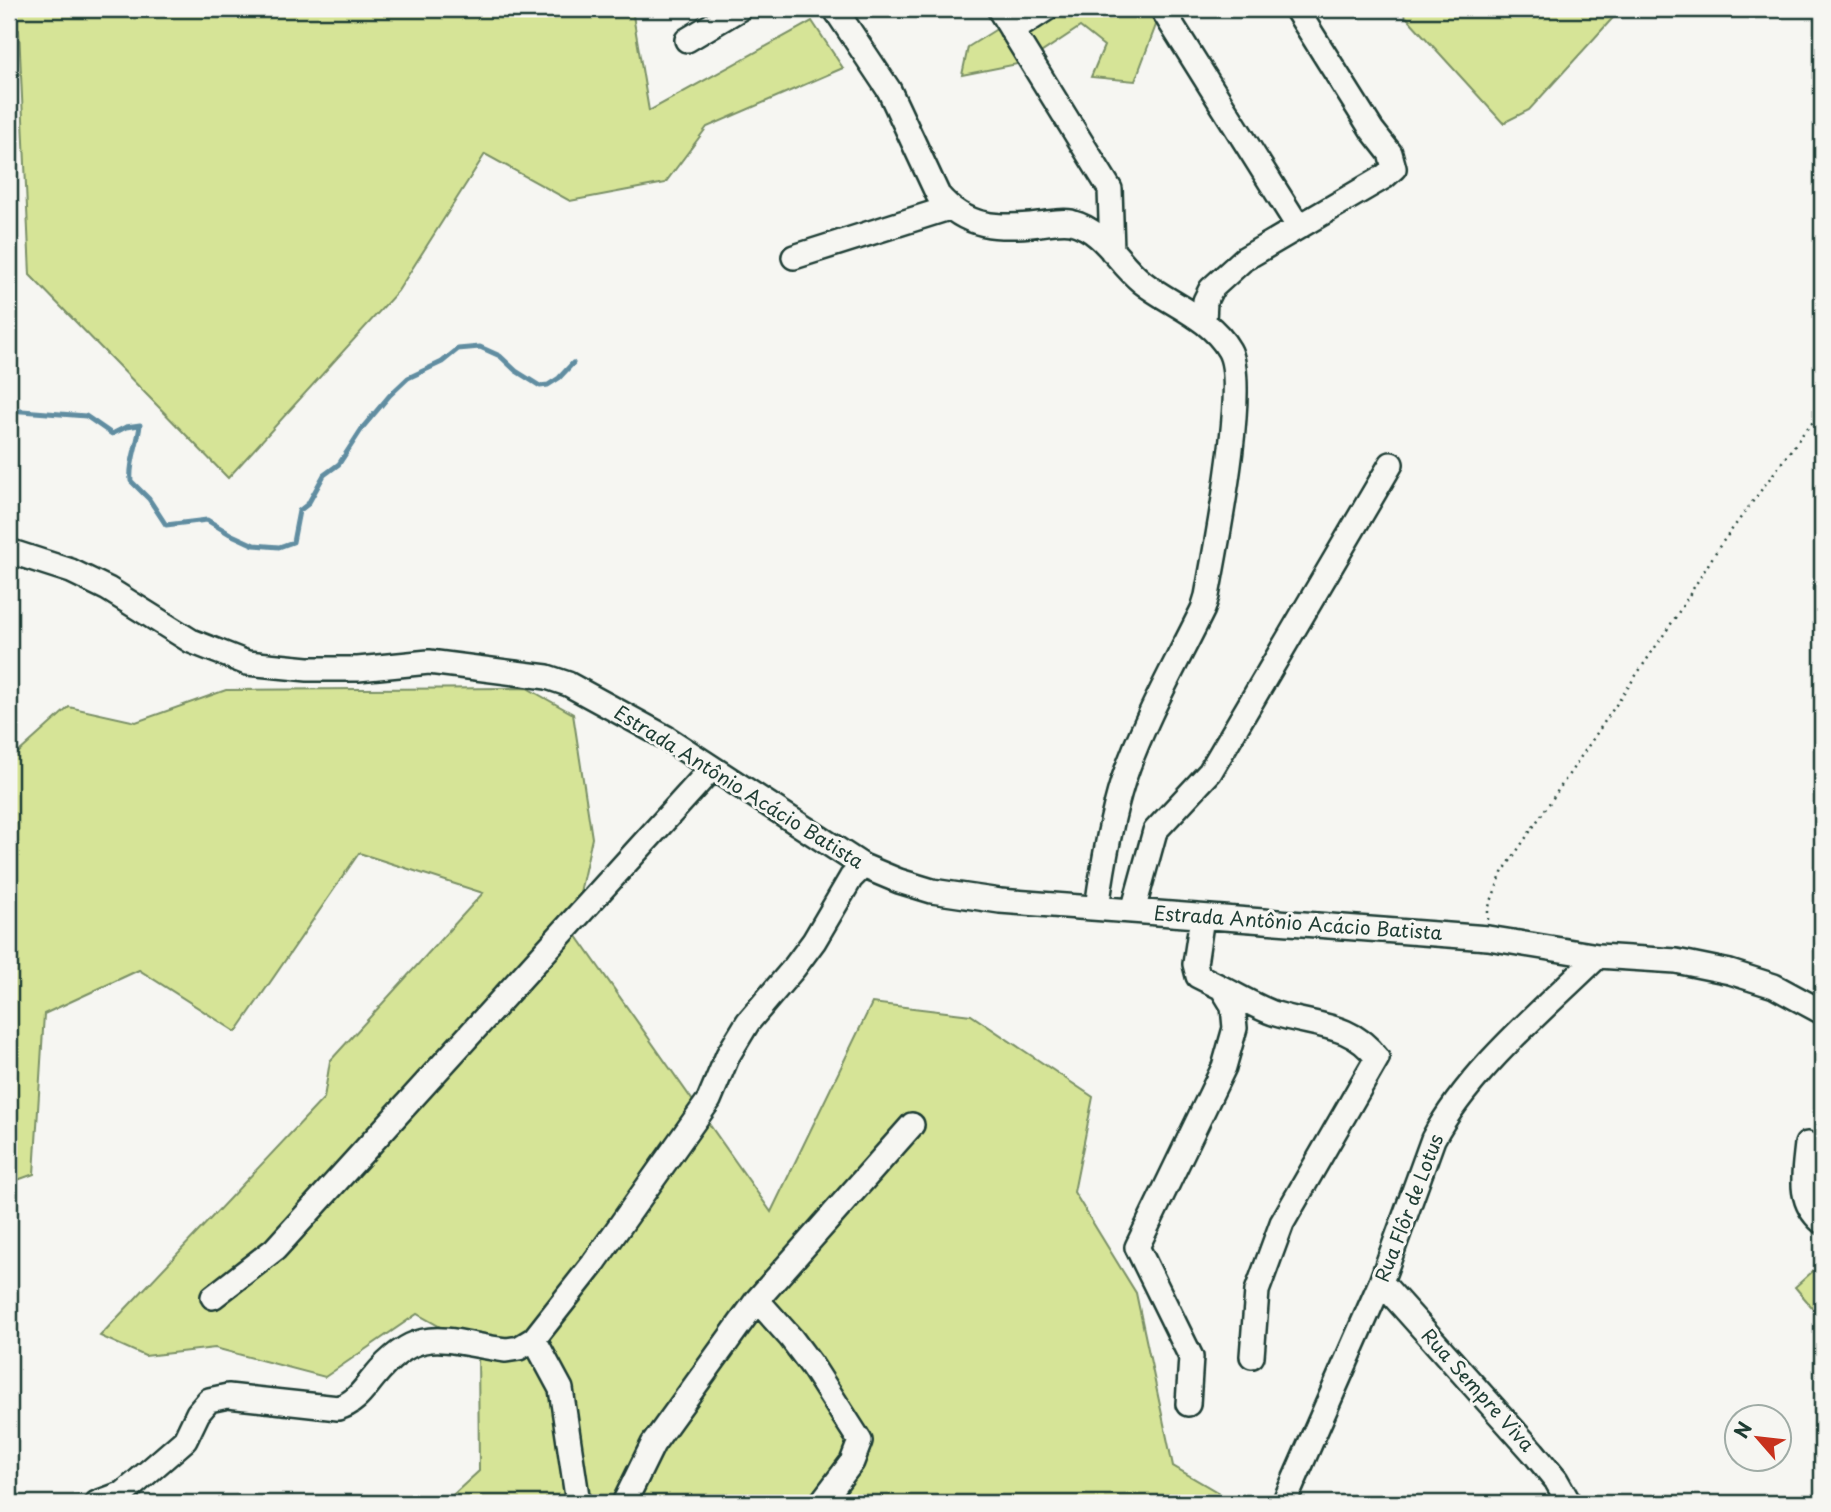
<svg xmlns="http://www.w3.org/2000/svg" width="1831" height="1512" font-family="'Playpen Sans',sans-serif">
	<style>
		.green { fill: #d6e497; stroke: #7a9066; stroke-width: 2 }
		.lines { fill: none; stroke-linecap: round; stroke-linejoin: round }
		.stream { stroke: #608da1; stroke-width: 5 }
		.minor-casing { stroke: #1f3d34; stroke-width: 28 }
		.path { stroke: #1f3d34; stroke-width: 2.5; stroke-dasharray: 2 5; stroke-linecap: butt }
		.minor { stroke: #f6f6f2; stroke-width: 23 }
		.labels { text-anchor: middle; stroke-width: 6; stroke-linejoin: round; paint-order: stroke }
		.street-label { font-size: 19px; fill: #1f3d34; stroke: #f6f6f2 }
	</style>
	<rect width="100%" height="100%" fill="#f6f6f2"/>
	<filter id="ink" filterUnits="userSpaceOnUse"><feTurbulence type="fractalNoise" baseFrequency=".0143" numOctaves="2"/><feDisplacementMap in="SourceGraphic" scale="14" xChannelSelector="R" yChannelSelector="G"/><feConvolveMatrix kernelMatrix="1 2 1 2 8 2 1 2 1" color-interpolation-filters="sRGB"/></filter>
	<g filter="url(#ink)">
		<path class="green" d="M 9,9 L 632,9 L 649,111 L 812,21 L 843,68 L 707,127 L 665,183 L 570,201 L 485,154 L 398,291 L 228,478 L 30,275 L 19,30 L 9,26 Z
			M 1005,9 L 1162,9 L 1135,81 L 1091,77 L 1104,46 L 1080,27 L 1027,62 L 962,75 L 968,47 L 1011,20 Z
			M 1399,9 L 1621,9 L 1529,110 L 1503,123 Z
			M 527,688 L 573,714 L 592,838 L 572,929 L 771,1212 L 872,1003 L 971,1015 L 1093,1097 L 1074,1192 L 1136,1293 L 1173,1466 L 1236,1503 L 444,1503 L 479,1471 L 478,1348 L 417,1314 L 325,1377 L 215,1348 L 145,1356 L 100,1336 L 324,1098 L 330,1061 L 483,893 L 359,853 L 236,1032 L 139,970 L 44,1014 L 34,1174 L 9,1183 L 9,761 L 69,707 L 136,722 L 226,690 Z
			M 1822,1263 L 1822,1319 L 1795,1287 Z"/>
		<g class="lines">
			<path class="stream" d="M 9,410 L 86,416 L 112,434 L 126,427 L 140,425 C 138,444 129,462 131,481 L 149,499 L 166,525 L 207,520 L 230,534 L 254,545 L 279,547 L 293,542 L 299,511 L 308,504 L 324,475 L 339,464 L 363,427 L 390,395 L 408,378 L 442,362 L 458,349 L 480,347 L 500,356 L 516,371 L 540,386 L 548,385 L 559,378 L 573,363"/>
			<defs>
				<path id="minor" d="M 835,9 L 889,90 L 938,195 C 966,228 999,229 1039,224 C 1049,223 1062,220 1071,222 C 1105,231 1116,261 1142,282 C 1171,305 1210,317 1229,350 C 1249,384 1215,551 1207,596 L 1203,609 C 1175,666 1143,721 1123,781 C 1110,822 1103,865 1097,908
					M 999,9 L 1110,189 L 1112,251
					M 1162,9 L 1298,226
					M 1012,31 L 1046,9
					M 687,40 L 739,9
					M 794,257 L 949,208
					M 1204,321 L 1205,301 L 1211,289 L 1244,259 L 1384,177 L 1394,168 L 1390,153 L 1372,130 L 1296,9
					M 9,551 L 71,571 L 108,589 L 191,641 L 247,663 L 308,669 L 358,669 L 429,662 L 547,677 L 568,684 L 665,737 L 863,866 L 899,881 L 932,891 L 1000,901 L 1488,938 L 1598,956 L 1676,961 L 1730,972 L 1774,986 L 1822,1012
					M 1133,911 L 1155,831 L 1210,772 L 1391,464
					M 1222,988 C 1240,997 1258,1008 1276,1014 C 1314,1026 1352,1023 1377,1058 L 1282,1223 L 1257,1291 L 1252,1356
					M 1807,1144 C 1804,1174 1797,1201 1822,1222
					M 1381,1282 L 1533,1452 L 1556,1480 L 1569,1503
					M 213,1297 L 275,1249 L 712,768
					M 757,1300 L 791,1338 L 812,1366 L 860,1441 L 852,1462 L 821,1503
					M 534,1339 L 561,1389 L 578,1503
					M 1188,1404 L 1191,1357 L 1137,1247 L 1224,1067 L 1235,1028 L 1233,1006 L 1222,988 L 1198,976 L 1195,964 L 1202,917
					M 97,1503 L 124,1493 L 185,1440 L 198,1413 L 209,1400 L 228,1396 L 338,1408 C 356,1403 363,1390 374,1377 C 419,1322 445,1342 506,1350 L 519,1348 L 534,1339 L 593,1264 L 709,1100 L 728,1055 L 748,1022 L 794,968 L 814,941 L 851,878 L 863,866
					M 624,1503 L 653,1444 L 757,1300 L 912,1125
					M 1284,1503 L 1381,1282 L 1433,1139 C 1470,1070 1542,1011 1598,956"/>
			</defs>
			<use href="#minor" class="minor-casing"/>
			<path class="path" d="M 1488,920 L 1488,909 L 1502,873 L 1675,618 L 1719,547 L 1805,431 L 1822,412"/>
			<use href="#minor" class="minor"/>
		</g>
	</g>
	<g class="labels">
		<g class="street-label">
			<text transform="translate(739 787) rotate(32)" y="7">Estrada Antônio Acácio Batista</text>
			<text transform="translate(1298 923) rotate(4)" y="7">Estrada Antônio Acácio Batista</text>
			<text transform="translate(1409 1208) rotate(-69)" y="7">Rua Flôr de Lotus</text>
			<text transform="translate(1478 1390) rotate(48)" y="7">Rua Sempre Viva</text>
		</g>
	</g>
	<rect width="1831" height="1512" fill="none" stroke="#f6f6f2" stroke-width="35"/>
	<rect x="18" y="18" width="1796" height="1477" fill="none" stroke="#1f3d34" stroke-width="2.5" filter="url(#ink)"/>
	<g transform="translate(1758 1438) rotate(298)"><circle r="33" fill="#f6f6f2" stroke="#a0aca6" stroke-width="2"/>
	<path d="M0-5L12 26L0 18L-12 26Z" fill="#c8321e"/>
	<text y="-10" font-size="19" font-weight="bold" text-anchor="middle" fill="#1f3d34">N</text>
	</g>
</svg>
